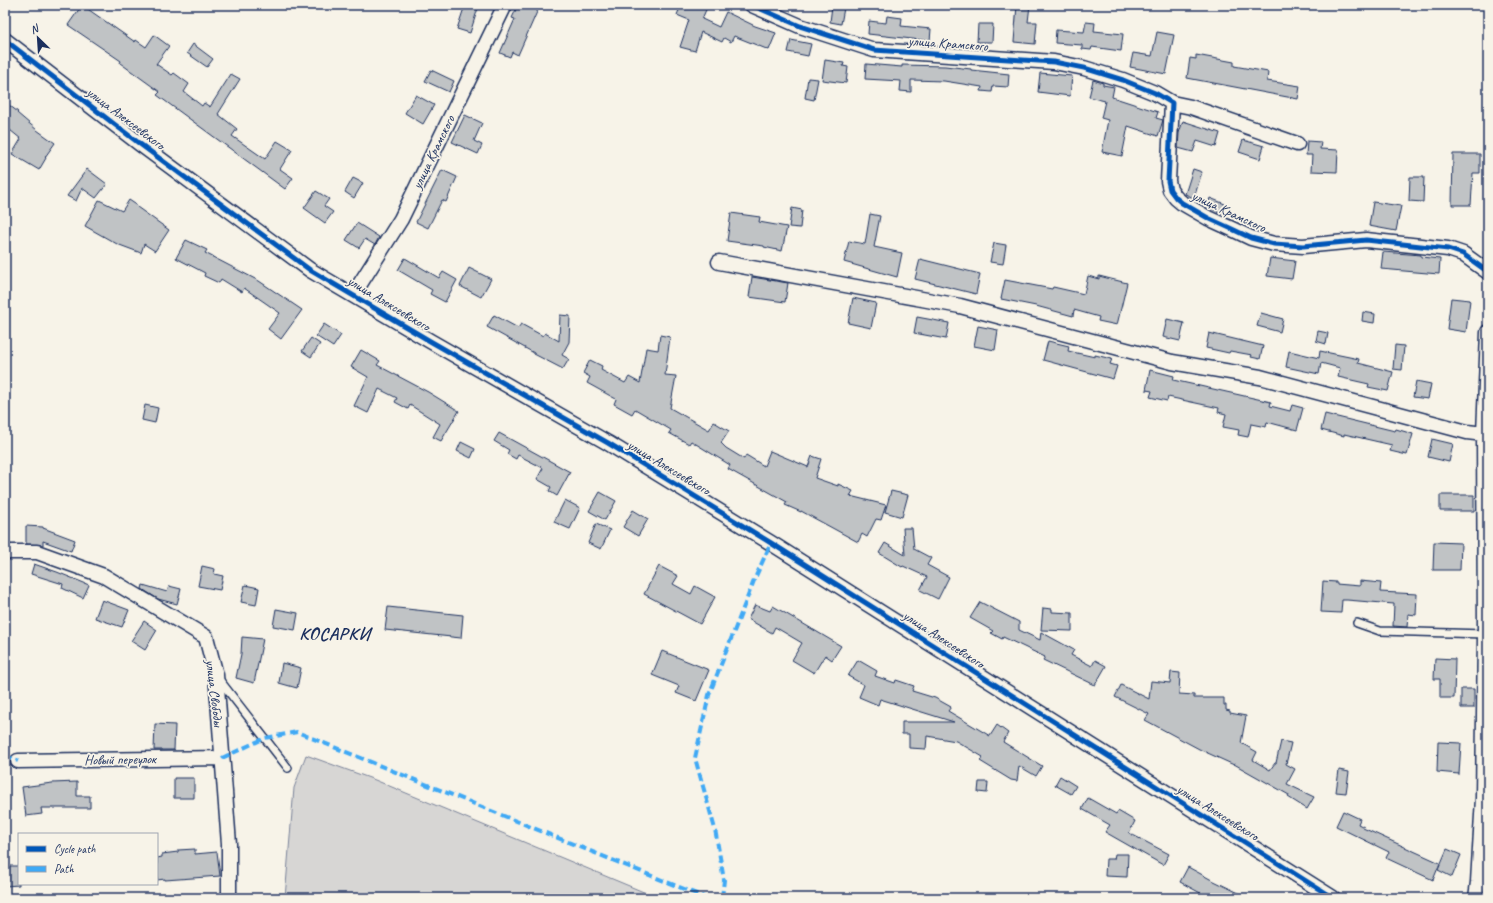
<svg xmlns="http://www.w3.org/2000/svg" width="1493" height="903" font-family="Caveat,sans-serif">
	<style>
		.green { fill: #d7d6d4; stroke: #798299 }
		.building { fill: #c0c3c5; stroke: #1b2f5e }
		.lines { fill: none; stroke-linecap: round; stroke-linejoin: round }
		.service-casing { stroke: #1b2f5e; stroke-width: 10 }
		.minor-casing { stroke: #1b2f5e; stroke-width: 17 }
		.service { stroke: #f7f3e8; stroke-width: 7 }
		.minor { stroke: #f7f3e8; stroke-width: 14 }
		.quiet { stroke: #3fa9f5; stroke-width: 4; stroke-dasharray: 8 4; stroke-linecap: butt }
		.cycleway-casing { stroke: #f7f3e8; stroke-width: 8 }
		.cycleway { stroke: #0057b8; stroke-width: 5 }
		.labels { text-anchor: middle; stroke-width: 3.5; stroke-linejoin: round; paint-order: stroke }
		.street-label { font-size: 14px; fill: #1b2f5e; stroke: #f7f3e8 }
		.district-label { font-size: 18px; font-weight: bold; letter-spacing: 1px; fill: #1b2f5e; stroke: #f7f3e8 }
	</style>
	<rect width="100%" height="100%" fill="#f7f3e8"/>
	<filter id="ink" filterUnits="userSpaceOnUse"><feTurbulence type="fractalNoise" baseFrequency=".025" numOctaves="2"/><feDisplacementMap in="SourceGraphic" scale="8" xChannelSelector="R" yChannelSelector="G"/><feConvolveMatrix kernelMatrix="1 2 1 2 8 2 1 2 1" color-interpolation-filters="sRGB"/></filter>
	<g filter="url(#ink)">
		<path class="green" d="M 306,755 L 375,780 L 658,898 L 285,898 L 294,788 Z"/>
		<path class="building" d="M 82,5 L 135,42 L 136,40 L 146,47 L 154,35 L 169,46 L 156,64 L 172,75 L 174,73 L 189,84 L 184,92 L 202,106 L 204,103 L 210,107 L 231,74 L 240,79 L 218,114 L 237,129 L 232,136 L 265,159 L 277,141 L 292,150 L 280,169 L 293,178 L 285,189 L 157,95 L 160,92 L 120,63 L 121,61 L 68,25 Z
			M 465,5 L 479,5 L 470,33 L 457,29 Z
			M 518,5 L 540,5 L 518,55 L 512,52 L 510,57 L 500,53 L 515,19 L 512,18 Z
			M 681,5 L 708,5 L 702,19 L 719,27 L 726,12 L 755,26 L 776,33 L 769,50 L 734,36 L 731,42 L 724,38 L 722,42 L 701,32 L 695,51 L 680,47 L 689,20 L 677,15 Z
			M 1017,5 L 1030,5 L 1028,22 L 1037,22 L 1035,44 L 1014,42 Z
			M 832,6 L 844,8 L 841,24 L 830,22 Z
			M 887,16 L 902,18 L 901,26 L 931,29 L 930,41 L 868,34 L 869,21 L 886,23 Z
			M 1086,22 L 1095,23 L 1094,31 L 1123,34 L 1121,51 L 1092,47 L 1091,50 L 1082,49 L 1082,45 L 1055,43 L 1056,30 L 1084,32 Z
			M 978,24 L 993,24 L 992,42 L 977,42 Z
			M 1157,32 L 1174,35 L 1166,74 L 1130,67 L 1133,53 L 1152,56 Z
			M 791,40 L 811,44 L 808,56 L 788,52 Z
			M 193,44 L 213,59 L 207,67 L 187,53 Z
			M 1196,55 L 1234,62 L 1234,66 L 1268,72 L 1267,81 L 1300,86 L 1298,99 L 1187,78 L 1190,58 L 1196,59 Z
			M 825,60 L 844,63 L 843,66 L 848,67 L 846,83 L 822,80 Z
			M 866,64 L 902,67 L 902,65 L 945,66 L 971,69 L 971,70 L 1009,74 L 1008,87 L 993,86 L 992,92 L 981,91 L 982,87 L 944,81 L 911,80 L 911,92 L 900,91 L 901,81 L 865,79 Z
			M 431,70 L 454,81 L 449,92 L 425,81 Z
			M 1040,73 L 1072,76 L 1070,96 L 1038,92 Z
			M 808,78 L 818,79 L 814,100 L 805,98 Z
			M 1093,80 L 1103,83 L 1103,85 L 1114,87 L 1112,97 L 1158,112 L 1156,118 L 1163,120 L 1158,136 L 1128,126 L 1122,156 L 1102,152 L 1108,120 L 1101,118 L 1105,101 L 1089,97 Z
			M 416,95 L 434,105 L 423,124 L 405,113 Z
			M 5,102 L 18,112 L 17,113 L 37,130 L 55,143 L 45,157 L 46,158 L 39,170 L 12,154 L 21,139 L 5,126 Z
			M 465,115 L 482,123 L 474,141 L 482,145 L 478,154 L 452,142 Z
			M 1183,121 L 1220,133 L 1216,147 L 1197,141 L 1193,152 L 1178,148 L 1179,133 Z
			M 1243,140 L 1264,146 L 1260,159 L 1239,152 Z
			M 1307,141 L 1321,142 L 1320,149 L 1338,150 L 1337,172 L 1311,171 L 1312,155 L 1306,155 Z
			M 1453,154 L 1480,154 L 1480,173 L 1473,173 L 1471,205 L 1452,205 Z
			M 87,169 L 107,184 L 96,198 L 82,188 L 76,201 L 67,196 Z
			M 1193,169 L 1202,172 L 1194,198 L 1185,194 Z
			M 442,170 L 457,177 L 446,202 L 442,200 L 428,228 L 416,222 Z
			M 1410,177 L 1424,177 L 1423,202 L 1409,201 Z
			M 353,178 L 363,183 L 354,198 L 345,192 Z
			M 316,191 L 329,199 L 324,206 L 333,212 L 325,223 L 304,208 Z
			M 1210,198 L 1225,204 L 1222,213 L 1207,207 Z
			M 99,200 L 122,211 L 129,200 L 138,206 L 137,207 L 169,230 L 155,251 L 144,244 L 141,253 L 117,244 L 85,226 Z
			M 1373,202 L 1401,206 L 1396,231 L 1369,226 Z
			M 792,208 L 802,210 L 800,228 L 789,227 Z
			M 731,213 L 760,217 L 759,222 L 787,227 L 782,251 L 764,247 L 764,246 L 727,241 Z
			M 870,214 L 880,216 L 874,247 L 902,253 L 897,277 L 844,262 L 849,241 L 865,244 Z
			M 357,223 L 379,237 L 375,245 L 365,239 L 359,248 L 346,240 Z
			M 186,240 L 207,250 L 205,253 L 259,281 L 302,310 L 281,339 L 268,329 L 280,313 L 244,288 L 242,292 L 221,279 L 219,283 L 204,276 L 205,273 L 176,258 Z
			M 994,243 L 1006,245 L 1003,264 L 990,262 Z
			M 1383,252 L 1421,255 L 1421,257 L 1440,259 L 1439,274 L 1381,269 Z
			M 405,258 L 439,278 L 443,272 L 457,280 L 445,302 L 430,294 L 432,290 L 398,270 Z
			M 1270,258 L 1295,261 L 1292,279 L 1267,276 Z
			M 920,259 L 980,274 L 976,294 L 915,279 Z
			M 469,268 L 491,279 L 481,297 L 460,286 Z
			M 1088,276 L 1099,279 L 1099,276 L 1127,283 L 1117,325 L 1098,321 L 1099,317 L 1074,310 L 1073,316 L 1036,306 L 1001,299 L 1005,280 L 1052,289 L 1053,287 L 1084,294 Z
			M 752,277 L 788,283 L 785,302 L 749,297 Z
			M 853,298 L 876,303 L 871,328 L 848,323 Z
			M 1451,298 L 1470,300 L 1466,332 L 1447,329 Z
			M 1363,312 L 1375,314 L 1374,323 L 1362,321 Z
			M 1261,313 L 1283,319 L 1280,332 L 1257,326 Z
			M 494,315 L 518,328 L 521,324 L 543,336 L 545,333 L 559,341 L 560,315 L 570,316 L 569,342 L 562,355 L 569,359 L 563,369 L 534,354 L 534,353 L 487,327 Z
			M 917,317 L 949,323 L 946,339 L 914,333 Z
			M 1167,319 L 1184,323 L 1180,341 L 1163,337 Z
			M 324,324 L 341,335 L 333,347 L 316,336 Z
			M 978,326 L 998,330 L 995,350 L 974,346 Z
			M 1318,331 L 1328,333 L 1326,344 L 1316,341 Z
			M 1209,333 L 1263,346 L 1260,359 L 1251,357 L 1252,355 L 1230,351 L 1229,353 L 1206,348 Z
			M 660,335 L 670,337 L 665,375 L 676,376 L 670,408 L 709,430 L 714,422 L 729,431 L 721,443 L 726,448 L 744,459 L 746,455 L 764,466 L 770,451 L 808,467 L 812,456 L 821,459 L 815,478 L 838,486 L 838,484 L 853,491 L 850,496 L 886,505 L 881,520 L 876,519 L 867,537 L 862,534 L 858,542 L 801,511 L 801,512 L 785,505 L 787,502 L 728,469 L 730,465 L 691,441 L 689,444 L 669,433 L 671,430 L 635,409 L 632,414 L 614,404 L 616,399 L 587,383 L 590,377 L 583,373 L 590,360 L 602,366 L 601,370 L 625,383 L 629,377 L 640,383 L 646,348 L 658,350 Z
			M 311,338 L 320,344 L 311,357 L 302,351 Z
			M 1048,341 L 1069,346 L 1068,351 L 1095,357 L 1095,355 L 1112,359 L 1110,364 L 1117,366 L 1113,379 L 1043,360 Z
			M 1395,345 L 1404,346 L 1402,370 L 1393,369 Z
			M 361,350 L 380,361 L 377,365 L 428,392 L 459,411 L 441,441 L 433,437 L 440,424 L 410,405 L 408,409 L 395,402 L 397,398 L 379,389 L 368,413 L 354,406 L 368,377 L 351,367 Z
			M 1289,351 L 1319,358 L 1320,351 L 1359,359 L 1358,363 L 1393,372 L 1388,391 L 1368,387 L 1369,384 L 1338,377 L 1340,368 L 1321,363 L 1319,374 L 1286,367 Z
			M 1150,370 L 1174,376 L 1173,380 L 1271,402 L 1270,406 L 1290,411 L 1292,405 L 1303,408 L 1297,430 L 1267,422 L 1266,427 L 1251,424 L 1248,437 L 1238,435 L 1239,430 L 1223,427 L 1226,414 L 1218,412 L 1219,408 L 1168,397 L 1167,401 L 1150,397 L 1152,391 L 1146,390 Z
			M 1416,381 L 1431,384 L 1428,399 L 1413,397 Z
			M 145,405 L 158,408 L 155,423 L 142,420 Z
			M 1325,414 L 1395,431 L 1396,429 L 1413,434 L 1407,455 L 1390,451 L 1392,445 L 1344,434 L 1344,436 L 1321,430 Z
			M 499,433 L 570,472 L 557,496 L 549,491 L 551,487 L 537,479 L 543,468 L 518,455 L 516,459 L 507,454 L 509,450 L 494,441 Z
			M 1432,439 L 1453,444 L 1449,462 L 1428,457 Z
			M 461,442 L 475,449 L 471,458 L 457,451 Z
			M 891,491 L 908,495 L 902,517 L 885,512 Z
			M 600,492 L 616,501 L 605,520 L 589,511 Z
			M 1440,495 L 1474,495 L 1474,511 L 1440,511 Z
			M 565,500 L 580,508 L 570,529 L 554,522 Z
			M 633,510 L 648,519 L 638,536 L 623,527 Z
			M 596,524 L 610,530 L 601,549 L 588,543 Z
			M 26,526 L 43,527 L 43,528 L 75,540 L 71,551 L 43,541 L 43,545 L 26,544 Z
			M 903,528 L 912,528 L 914,549 L 931,558 L 927,565 L 949,577 L 938,599 L 920,590 L 927,577 L 903,566 L 902,567 L 879,553 L 885,543 L 905,555 Z
			M 1434,542 L 1461,543 L 1460,570 L 1433,570 Z
			M 34,564 L 57,572 L 89,585 L 83,598 L 62,588 L 63,584 L 31,574 Z
			M 202,566 L 215,569 L 214,574 L 223,576 L 220,590 L 198,586 Z
			M 659,566 L 678,576 L 673,584 L 691,594 L 695,586 L 715,597 L 700,624 L 644,594 Z
			M 1323,581 L 1336,582 L 1336,584 L 1360,586 L 1360,581 L 1381,583 L 1380,592 L 1417,594 L 1416,615 L 1408,614 L 1407,627 L 1393,626 L 1394,604 L 1347,600 L 1342,600 L 1341,613 L 1321,612 Z
			M 143,585 L 167,592 L 169,586 L 181,589 L 177,604 L 158,599 L 142,589 Z
			M 245,585 L 259,588 L 256,605 L 241,602 Z
			M 102,600 L 129,610 L 122,627 L 95,618 Z
			M 980,602 L 1019,622 L 1019,630 L 1040,640 L 1041,632 L 1074,650 L 1071,655 L 1092,666 L 1095,660 L 1106,666 L 1095,685 L 1043,660 L 1045,657 L 1003,637 L 1002,639 L 991,633 L 993,631 L 970,618 Z
			M 755,605 L 770,611 L 773,606 L 841,646 L 832,660 L 825,655 L 814,673 L 792,660 L 802,643 L 775,627 L 772,633 L 748,619 Z
			M 388,607 L 463,615 L 461,638 L 385,630 Z
			M 1043,608 L 1052,609 L 1052,612 L 1072,613 L 1072,631 L 1041,630 Z
			M 276,609 L 298,613 L 295,630 L 273,626 Z
			M 144,621 L 157,630 L 145,650 L 131,641 Z
			M 242,637 L 263,639 L 254,683 L 236,678 L 241,654 Z
			M 662,651 L 709,670 L 696,701 L 676,693 L 679,686 L 652,675 Z
			M 1435,658 L 1455,659 L 1454,698 L 1440,698 L 1440,679 L 1434,679 Z
			M 858,660 L 877,671 L 875,676 L 895,683 L 896,680 L 914,686 L 912,691 L 935,698 L 951,707 L 948,711 L 990,736 L 997,725 L 1008,733 L 1003,742 L 1042,766 L 1036,776 L 1019,766 L 1017,781 L 1011,780 L 980,761 L 983,757 L 956,741 L 927,736 L 926,749 L 909,748 L 909,734 L 902,734 L 902,722 L 954,722 L 880,699 L 878,705 L 859,697 L 864,685 L 848,676 Z
			M 282,663 L 301,668 L 297,688 L 279,683 Z
			M 1171,672 L 1180,673 L 1179,694 L 1194,695 L 1194,698 L 1224,698 L 1224,705 L 1226,705 L 1226,710 L 1230,711 L 1230,713 L 1246,716 L 1241,743 L 1257,752 L 1253,760 L 1270,770 L 1275,763 L 1276,763 L 1281,741 L 1291,743 L 1286,764 L 1295,769 L 1287,784 L 1314,797 L 1307,809 L 1288,797 L 1289,795 L 1234,764 L 1234,765 L 1201,750 L 1145,720 L 1149,714 L 1115,697 L 1121,685 L 1149,699 L 1151,681 L 1170,683 Z
			M 1461,689 L 1474,689 L 1474,708 L 1461,708 Z
			M 155,724 L 175,725 L 174,750 L 154,750 Z
			M 1438,742 L 1461,743 L 1459,774 L 1437,772 Z
			M 1339,770 L 1349,772 L 1346,793 L 1336,792 Z
			M 1060,776 L 1076,786 L 1071,794 L 1055,785 Z
			M 174,778 L 194,778 L 194,798 L 174,798 Z
			M 77,782 L 77,796 L 90,796 L 90,808 L 41,808 L 42,814 L 26,816 L 22,787 L 52,783 Z
			M 979,782 L 988,782 L 987,793 L 978,792 Z
			M 1088,798 L 1116,814 L 1118,811 L 1135,821 L 1129,833 L 1169,854 L 1163,865 L 1105,832 L 1110,825 L 1082,809 Z
			M 1343,811 L 1360,819 L 1358,824 L 1364,827 L 1363,828 L 1440,863 L 1433,880 L 1386,858 L 1389,852 L 1336,826 Z
			M 195,849 L 195,854 L 217,852 L 220,876 L 165,880 L 165,879 L 157,880 L 157,858 L 162,857 L 162,854 L 178,852 L 178,850 Z
			M 1447,849 L 1461,855 L 1452,877 L 1438,870 Z
			M 1115,854 L 1128,854 L 1127,877 L 1105,876 L 1106,859 L 1114,859 Z
			M 5,866 L 19,866 L 19,885 L 5,886 Z
			M 1188,867 L 1210,879 L 1249,898 L 1221,898 L 1206,896 L 1180,882 Z"/>
		<g class="lines">
			<defs>
				<path id="service" d="M 1357,623 L 1380,631 L 1485,634
					M 218,678 L 288,768"/>
				<path id="minor" d="M 752,5 L 800,26 L 874,50 L 1054,62 L 1084,68 L 1123,80 L 1155,93 L 1172,103 L 1168,181 L 1170,190 L 1176,198 L 1182,203 L 1208,218 L 1232,229 L 1251,238 L 1274,244 L 1303,246 L 1366,240 L 1448,249 L 1463,254 L 1488,272
					M 5,40 L 140,144 L 310,270 L 430,341 L 608,443 L 771,543 L 1333,898
					M 1172,103 L 1191,107 L 1297,144
					M 719,262 L 960,306 L 1172,362 L 1260,377 L 1467,432 L 1484,434
					M 353,295 L 401,219 L 505,5
					M 5,552 L 37,552 L 104,576 L 206,637 L 216,675 L 229,844 L 229,898
					M 18,761 L 222,758
					M 1476,898 L 1478,882 L 1483,798 L 1485,634 L 1484,434 L 1488,332"/>
			</defs>
			<use href="#service" class="service-casing"/>
			<use href="#minor" class="minor-casing"/>
			<use href="#service" class="service"/>
			<use href="#minor" class="minor"/>
			<path class="quiet" d="M 5,756 L 18,761
				M 222,758 L 265,738 L 297,732 L 706,898
				M 722,898 L 724,880 L 715,829 L 695,758 L 709,695 L 755,578 L 771,543"/>
			<defs>
				<path id="cycleway" d="M 752,5 L 800,26 L 874,50 L 1054,62 L 1084,68 L 1123,80 L 1155,93 L 1172,103 L 1168,181 L 1170,190 L 1176,198 L 1182,203 L 1208,218 L 1232,229 L 1251,238 L 1274,244 L 1303,246 L 1366,240 L 1448,249 L 1463,254 L 1488,272
					M 5,40 L 140,144 L 310,270 L 430,341 L 608,443 L 771,543 L 1333,898"/>
			</defs>
			<use href="#cycleway" class="cycleway-casing"/>
			<use href="#cycleway" class="cycleway"/>
		</g>
	</g>
	<g class="labels">
		<g class="street-label">
			<text transform="translate(948 43) rotate(4)" y="5">улица Крамского</text>
			<text transform="translate(126 118) rotate(37)" y="5">улица Алексеевского</text>
			<text transform="translate(433 152) rotate(-64)" y="5">улица Крамского</text>
			<text transform="translate(1229 211) rotate(25)" y="5">улица Крамского</text>
			<text transform="translate(389 303) rotate(31)" y="5">улица Алексеевского</text>
			<text transform="translate(669 467) rotate(31)" y="5">улица Алексеевского</text>
			<text transform="translate(944 639) rotate(33)" y="5">улица Алексеевского</text>
			<text transform="translate(215 693) rotate(83)" y="5">улица Свободы</text>
			<text transform="translate(120 759) rotate(-1)" y="5">Новый переулок</text>
			<text transform="translate(1218 812) rotate(32)" y="5">улица Алексеевского</text>
		</g>
		<g class="district-label">
			<text x="335" y="640">КОСАРКИ</text>
		</g>
	</g>
	<rect width="1493" height="903" fill="none" stroke="#f7f3e8" stroke-width="20"/>
	<rect x="10" y="10" width="1473" height="883" fill="none" stroke="#1b2f5e" stroke-width="1.5" filter="url(#ink)"/>
	<rect x="18" y="833" width="140" height="52" fill="#f7f3e8" stroke="#9fa5b1"/>
	<rect x="26" y="846" width="20" height="6" fill="#0057b8" stroke="#9fa5b1"/>
	<text x="54" y="853" font-size="12" fill="#1b2f5e">Cycle path</text>
	<rect x="26" y="866" width="20" height="6" fill="#3fa9f5" stroke="#9fa5b1"/>
	<text x="54" y="873" font-size="12" fill="#1b2f5e">Path</text>
	<g transform="translate(38 38) rotate(335)" stroke="#f7f3e8" stroke-width="3" paint-order="stroke">
	<path d="M0-3L7 15L0 10L-7 15Z" fill="#1b2f5e"/>
	<text y="-6" font-size="11" font-weight="bold" text-anchor="middle" fill="#1b2f5e">N</text>
	</g>
</svg>
